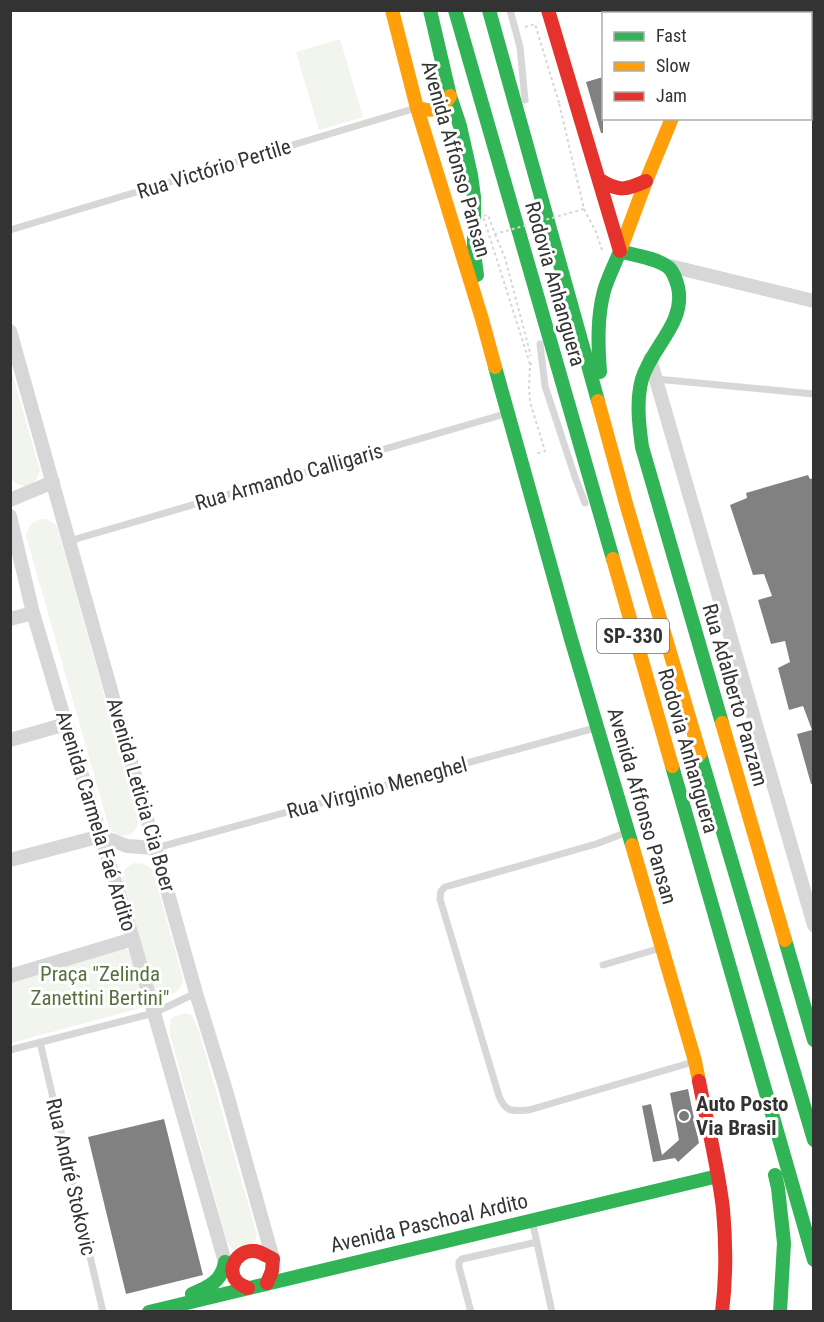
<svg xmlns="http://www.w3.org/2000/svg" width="824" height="1322" font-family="'Roboto Condensed',sans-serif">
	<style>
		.green { fill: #f1f5ed }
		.building { fill: #818181 }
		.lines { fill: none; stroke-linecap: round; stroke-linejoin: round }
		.path { stroke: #d6d6d6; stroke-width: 2; stroke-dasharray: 3 3; stroke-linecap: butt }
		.lane { stroke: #d7d7d7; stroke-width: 7 }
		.street { stroke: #d7d7d7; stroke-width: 14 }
		.fast { stroke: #30b455; stroke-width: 14 }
		.slow { stroke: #ff9f0a; stroke-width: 14 }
		.jam { stroke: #e5322d; stroke-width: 14 }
		.path-bridge { stroke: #d6d6d6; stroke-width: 2; stroke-dasharray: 3 3; stroke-linecap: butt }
		.poi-dot { fill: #7a7a7a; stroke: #fff; stroke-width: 2 }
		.labels { text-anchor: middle; stroke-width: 6; stroke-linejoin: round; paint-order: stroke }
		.shield { fill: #fff; stroke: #707070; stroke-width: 1.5 }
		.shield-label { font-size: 20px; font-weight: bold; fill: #333 }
		.street-label { font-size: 21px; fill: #333; stroke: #fff }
		.park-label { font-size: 21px; fill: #56703f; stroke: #fff }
		.poi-label { font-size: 21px; font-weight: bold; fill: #333; stroke: #fff; text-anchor: start }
	</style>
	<rect width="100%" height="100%" fill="#fff"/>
	<path class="green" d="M 340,39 L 363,117 L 319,130 L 296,52 Z
		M 10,366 L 40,470 C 37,487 22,491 11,479 Z
		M 43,519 L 49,520 L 57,526 L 139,820 C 136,838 119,841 109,827 L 26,536 C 28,526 33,520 43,519 Z
		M 134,863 L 144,864 L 153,870 L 183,979 C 180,997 163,1000 152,986 L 122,879 L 125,869 Z
		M 123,947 L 131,952 L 142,996 L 141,1003 L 137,1009 L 11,1043 L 11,980 Z
		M 185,1013 L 192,1015 L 199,1031 L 257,1235 L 254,1245 L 234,1250 L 227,1242 L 170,1035 L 170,1020 L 173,1017 Z"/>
	<path class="building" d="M 603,77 L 603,133 L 601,133 L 586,82 Z
		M 808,475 L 810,479 L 813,478 L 813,784 L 811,784 L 797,734 L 812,730 L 803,706 L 789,710 L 778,668 L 790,662 L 785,641 L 771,644 L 758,600 L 772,596 L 764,574 L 753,575 L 730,505 L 747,498 L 746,493 Z
		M 688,1089 L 699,1143 L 678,1162 L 675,1158 L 653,1162 L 642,1106 L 651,1104 L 662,1155 L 679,1140 L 670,1093 Z
		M 164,1119 L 203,1275 L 126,1294 L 88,1137 Z"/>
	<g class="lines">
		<path class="path" d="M 525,27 L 535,24 L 559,103 L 560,102
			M 584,209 L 596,232 L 602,250
			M 495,234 L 505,258 L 531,356
			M 532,364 L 530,364 L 529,386 L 530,402 L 545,451 L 535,454"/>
		<path class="lane" d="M 510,10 L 520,47 L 525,100
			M 10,230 L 416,108
			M 540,344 L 545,386 L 575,477 L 585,503
			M 656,379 L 814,394
			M 69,541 L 508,413
			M 625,833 L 596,844 L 445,887 L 441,891 L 440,899 L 499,1096 C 506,1113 512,1111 529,1110 L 693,1062
			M 156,848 L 595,728
			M 603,965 L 661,948
			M 40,1042 L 103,1312
			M 10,1050 L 154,1013 L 196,993
			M 532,1220 L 552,1312
			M 471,1312 L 459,1267 L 459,1262 L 462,1259 L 537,1242"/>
		<path class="street" d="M 810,93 L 814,94
			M 666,265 L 814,301
			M 10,331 L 196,993 L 225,1087 L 273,1259
			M 650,359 L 814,925
			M 10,500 L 53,482
			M 10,516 L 33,613 L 66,724 L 133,939 L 225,1262
			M 10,619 L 33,613
			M 10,740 L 66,724
			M 10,860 L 101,836 L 127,846 L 156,848
			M 10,976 L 133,939"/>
		<path class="fast" d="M 430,10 L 450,96 L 460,126 L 471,175 L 474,197 L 474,253 L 477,275
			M 455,10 L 613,559
			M 489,10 L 598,401
			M 712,14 L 713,10
			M 620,251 C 635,256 655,257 668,267 C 674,272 676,280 678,287 C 686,323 652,346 642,379 C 636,401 639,425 642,447 L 722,723
			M 495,367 L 571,639 L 632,845
			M 600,372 C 598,345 597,317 604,291 C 608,277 615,264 620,251
			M 700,754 L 814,1140
			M 672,766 L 814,1260
			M 785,940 L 814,1040
			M 775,1175 L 778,1188 L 784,1243 L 780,1312
			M 192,1294 C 209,1287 222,1281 225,1262 L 231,1265
			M 149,1312 L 718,1176"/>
		<path class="slow" d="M 392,10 L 417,108 L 482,319 L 495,367
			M 417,108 C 434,112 440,111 450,96
			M 620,251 L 646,181 L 672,118
			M 598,401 L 627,507 L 700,754
			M 613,559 L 672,766
			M 722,723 L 785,940
			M 632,845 L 695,1061 L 699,1081"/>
		<path class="jam" d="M 548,10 L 620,251
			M 600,180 C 619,192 626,190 646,181
			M 699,1081 C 707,1123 718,1166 723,1209 C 726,1242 726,1280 722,1312
			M 248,1288 C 221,1279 233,1249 255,1251 C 261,1252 267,1256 273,1259 L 272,1271 L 267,1283"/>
		<path class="path-bridge" d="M 530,364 L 483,216 L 488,215 L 495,234 L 584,209 L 559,103"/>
	</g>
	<circle class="poi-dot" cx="684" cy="1116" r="6"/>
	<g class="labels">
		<rect class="shield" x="597" y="619" width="72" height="34" rx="4.5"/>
		<g class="shield-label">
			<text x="633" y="643">SP-330</text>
		</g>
		<g class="street-label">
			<text transform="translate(456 159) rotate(74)" y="7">Avenida Affonso Pansan</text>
			<text transform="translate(214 169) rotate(-17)" y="7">Rua Victório Pertile</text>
			<text transform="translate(555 284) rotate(74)" y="7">Rodovia Anhanguera</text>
			<text transform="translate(289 477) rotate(-16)" y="7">Rua Armando Calligaris</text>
			<text transform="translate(735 695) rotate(74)" y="7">Rua Adalberto Panzam</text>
			<text transform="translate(688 751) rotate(74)" y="7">Rodovia Anhanguera</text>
			<text transform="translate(377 788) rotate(-15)" y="7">Rua Virginio Meneghel</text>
			<text transform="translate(141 795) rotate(74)" y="7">Avenida Leticia Cia Boer</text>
			<text transform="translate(642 806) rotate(74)" y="7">Avenida Affonso Pansan</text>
			<text transform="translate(96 821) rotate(73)" y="7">Avenida Carmela Faé Ardito</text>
			<text transform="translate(71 1177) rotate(77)" y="7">Rua André Stokovic</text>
			<text transform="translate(429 1223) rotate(-13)" y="7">Avenida Paschoal Ardito</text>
		</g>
		<g class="park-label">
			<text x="100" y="981">Praça "Zelinda<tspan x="100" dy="24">Zanettini Bertini"</tspan></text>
		</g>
		<g class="poi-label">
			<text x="696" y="1111">Auto Posto<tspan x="696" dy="24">Via Brasil</tspan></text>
		</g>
	</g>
	<rect width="824" height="1322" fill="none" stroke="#333333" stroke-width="24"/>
	<rect x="602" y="12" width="210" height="108" fill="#ffffff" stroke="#adadad" stroke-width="1.5"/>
	<rect x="614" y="32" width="30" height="9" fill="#30b455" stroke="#adadad" stroke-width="1.5"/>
	<text x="656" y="42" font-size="18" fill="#333333">Fast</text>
	<rect x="614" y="62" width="30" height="9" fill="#ff9f0a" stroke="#adadad" stroke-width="1.5"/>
	<text x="656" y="72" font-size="18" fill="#333333">Slow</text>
	<rect x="614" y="92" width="30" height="9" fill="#e5322d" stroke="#adadad" stroke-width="1.5"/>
	<text x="656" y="102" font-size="18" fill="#333333">Jam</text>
</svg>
